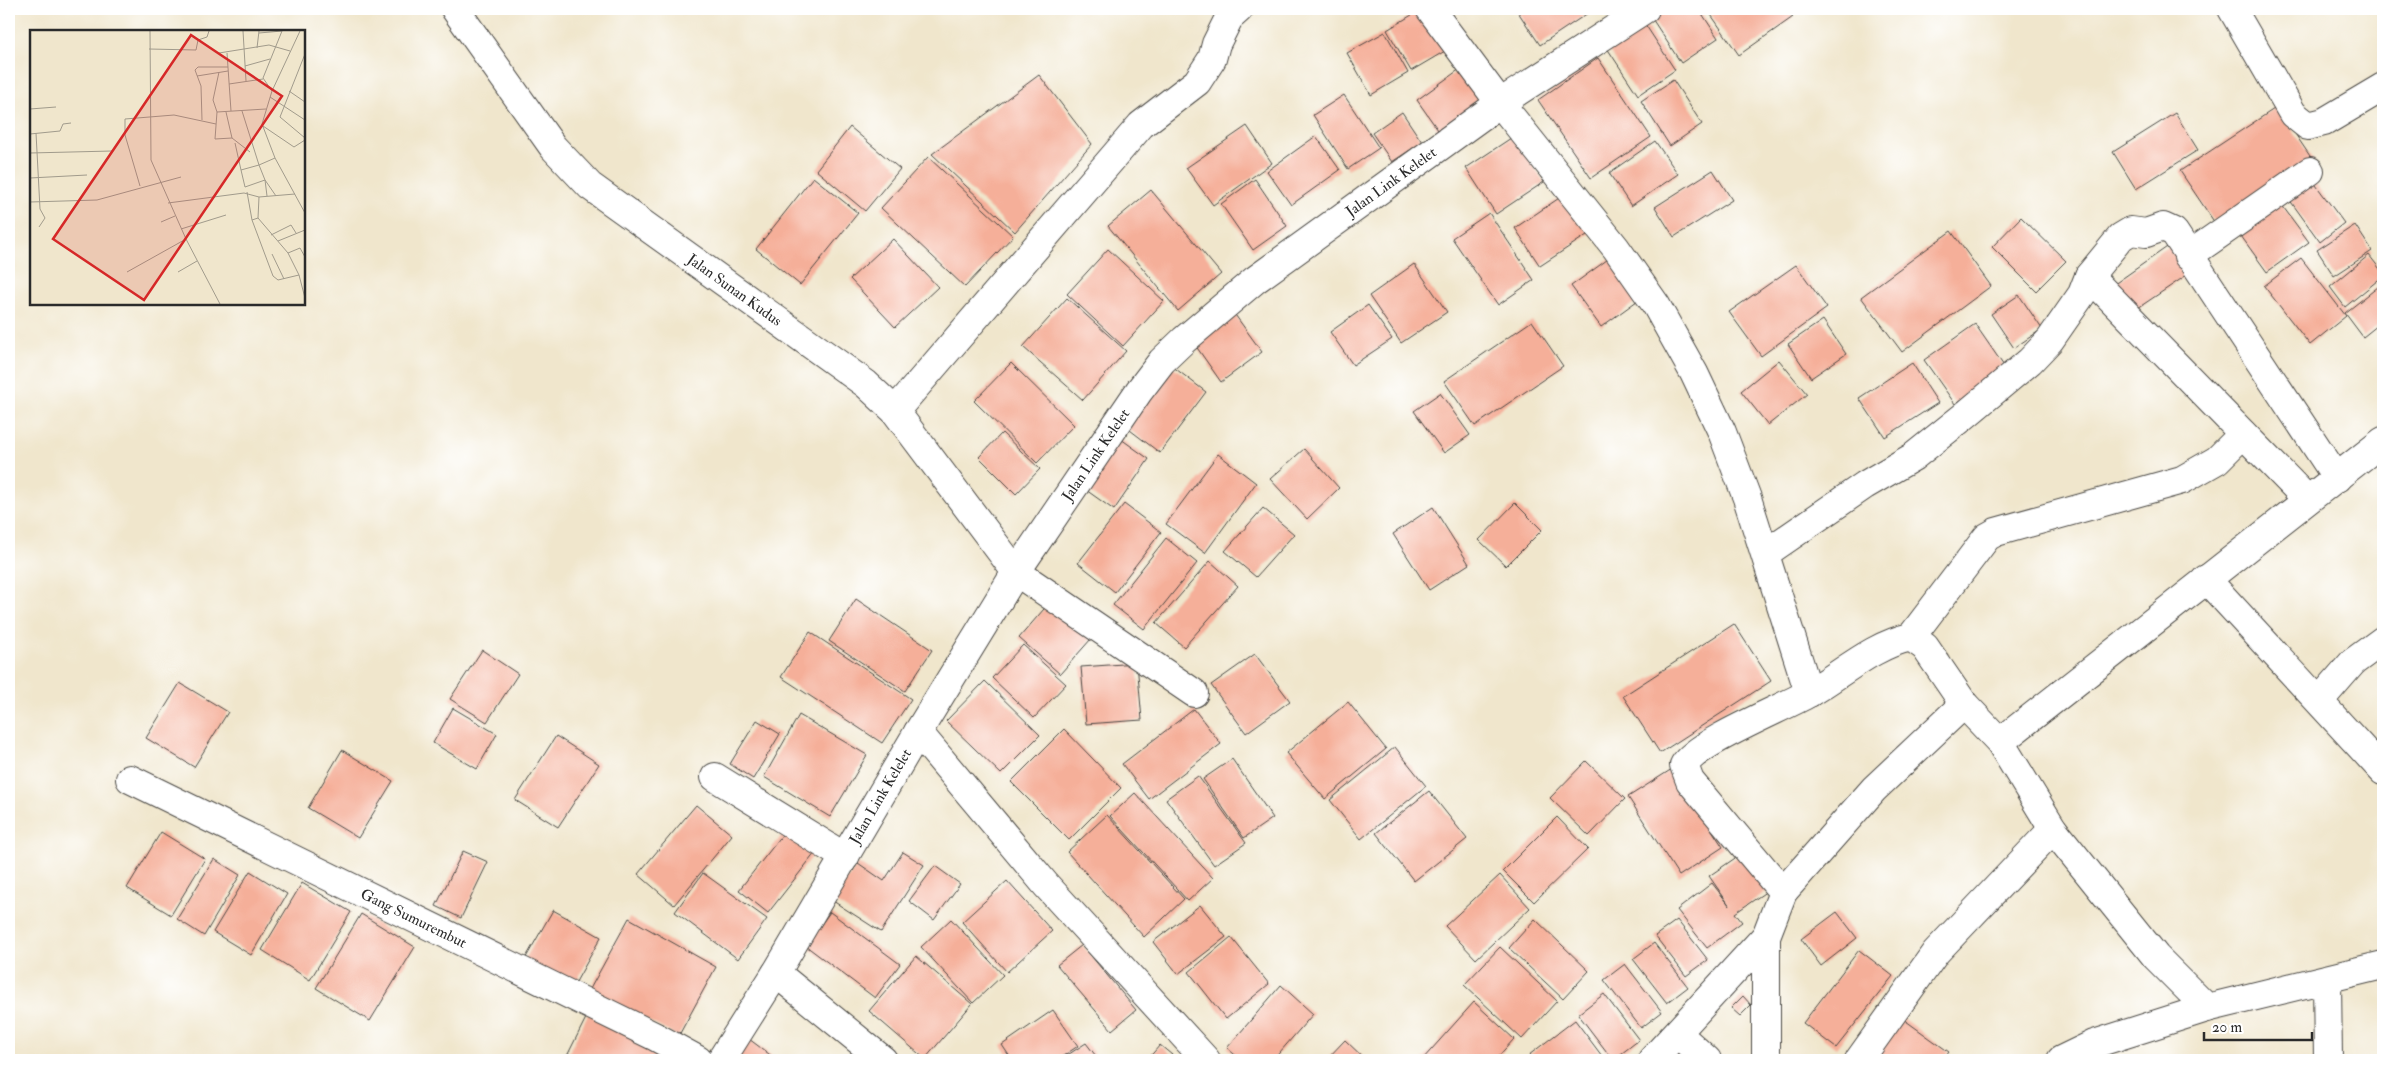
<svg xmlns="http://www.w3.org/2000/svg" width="2392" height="1069" font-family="'IM FELL Double Pica',serif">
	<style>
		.building { fill: #f5af99 }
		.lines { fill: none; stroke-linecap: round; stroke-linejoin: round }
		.street-casing { stroke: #494743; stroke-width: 30 }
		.street { stroke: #fff; stroke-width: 28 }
		.labels { text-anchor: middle; stroke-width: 4; stroke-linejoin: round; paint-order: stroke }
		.street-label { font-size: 15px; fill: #2b2b2b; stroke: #fff }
		.inset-road { fill: none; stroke: #a19b8c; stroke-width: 1 }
		.view { fill: #d62828; fill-opacity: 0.15; stroke: #d62828; stroke-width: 2.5 }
		.inset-edge { fill: none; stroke: #2b2b2b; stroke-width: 2.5 }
	</style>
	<rect width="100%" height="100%" fill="#fff"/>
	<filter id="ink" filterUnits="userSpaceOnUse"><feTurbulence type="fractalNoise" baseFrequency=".02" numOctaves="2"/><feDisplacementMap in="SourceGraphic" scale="10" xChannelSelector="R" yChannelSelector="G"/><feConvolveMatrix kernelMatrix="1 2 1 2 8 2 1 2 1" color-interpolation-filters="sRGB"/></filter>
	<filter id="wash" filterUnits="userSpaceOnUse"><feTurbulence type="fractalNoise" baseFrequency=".0096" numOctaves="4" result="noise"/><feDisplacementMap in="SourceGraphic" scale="20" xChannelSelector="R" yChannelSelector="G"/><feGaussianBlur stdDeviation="1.12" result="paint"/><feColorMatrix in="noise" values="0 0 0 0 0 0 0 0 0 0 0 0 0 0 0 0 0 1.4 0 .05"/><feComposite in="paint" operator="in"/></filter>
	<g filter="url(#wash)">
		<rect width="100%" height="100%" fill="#f0e6cc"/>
		<g id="blocks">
			<path class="building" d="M 1516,9 L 1594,9 L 1540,45 Z
				M 1657,9 L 1699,9 L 1718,38 L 1681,63 L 1649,14 Z
				M 1707,9 L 1787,9 L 1793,17 L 1739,55 Z
				M 1420,10 L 1445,51 L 1411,71 L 1387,30 Z
				M 1643,21 L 1675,70 L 1638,95 L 1605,45 Z
				M 1385,32 L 1408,73 L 1371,95 L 1347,53 Z
				M 1598,58 L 1651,137 L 1591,178 L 1538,100 Z
				M 1464,66 L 1486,97 L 1438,130 L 1417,100 Z
				M 1039,75 L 1092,144 L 1015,232 L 932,154 Z
				M 1673,80 L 1702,124 L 1670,146 L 1641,101 Z
				M 1344,95 L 1379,148 L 1348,169 L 1313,115 Z
				M 2277,107 L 2314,162 L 2217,226 L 2180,171 Z
				M 1402,112 L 1422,142 L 1392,162 L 1372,133 Z
				M 2175,113 L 2198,150 L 2136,189 L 2113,152 Z
				M 1247,126 L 1272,163 L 1213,205 L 1186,168 Z
				M 850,127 L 900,169 L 865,211 L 816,170 Z
				M 1316,136 L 1340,170 L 1291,205 L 1267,171 Z
				M 1514,136 L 1544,182 L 1496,214 L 1466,168 Z
				M 1655,141 L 1678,174 L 1631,206 L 1609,173 Z
				M 928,157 L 1013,236 L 965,287 L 881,208 Z
				M 1713,170 L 1732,200 L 1674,237 L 1655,207 Z
				M 813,177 L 858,213 L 800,285 L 756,249 Z
				M 1255,179 L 1287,226 L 1253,250 L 1221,204 Z
				M 2313,181 L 2344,223 L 2320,242 L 2289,199 Z
				M 1151,190 L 1221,274 L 1178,311 L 1108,226 Z
				M 1568,192 L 1593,231 L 1540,266 L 1515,228 Z
				M 2278,200 L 2309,242 L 2267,272 L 2236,229 Z
				M 1489,213 L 1534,280 L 1498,305 L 1452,238 Z
				M 2021,217 L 2066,261 L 2036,291 L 1992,247 Z
				M 2355,225 L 2372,251 L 2334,276 L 2317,250 Z
				M 1951,231 L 1991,286 L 1902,352 L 1861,297 Z
				M 893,239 L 938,287 L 895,327 L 850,279 Z
				M 2170,245 L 2190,273 L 2132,312 L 2113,285 Z
				M 1108,249 L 1164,301 L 1123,346 L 1067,294 Z
				M 2369,255 L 2383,273 L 2383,276 L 2345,307 L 2330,287 Z
				M 1611,257 L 1641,298 L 1601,327 L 1571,286 Z
				M 2301,258 L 2346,316 L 2310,345 L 2264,286 Z
				M 1414,264 L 1447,312 L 1401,343 L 1369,296 Z
				M 1796,265 L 1827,308 L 1761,356 L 1729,312 Z
				M 2383,283 L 2383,321 L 2363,337 L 2345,313 Z
				M 2019,295 L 2042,329 L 2014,348 L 1991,314 Z
				M 1067,298 L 1126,351 L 1083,400 L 1023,347 Z
				M 1368,305 L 1392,339 L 1353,365 L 1330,332 Z
				M 1233,312 L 1262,352 L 1221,382 L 1193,342 Z
				M 1823,320 L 1846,354 L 1811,378 L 1788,344 Z
				M 1532,321 L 1563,366 L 1475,426 L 1444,381 Z
				M 1975,324 L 2006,369 L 1955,404 L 1924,360 Z
				M 1779,360 L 1807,394 L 1768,425 L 1741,391 Z
				M 1011,363 L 1074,425 L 1037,463 L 974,401 Z
				M 1912,363 L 1938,403 L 1885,437 L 1859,398 Z
				M 1172,366 L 1206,392 L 1160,453 L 1126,427 Z
				M 1440,393 L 1470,435 L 1444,453 L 1414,411 Z
				M 1002,433 L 1040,469 L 1016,494 L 979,457 Z
				M 1114,434 L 1149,459 L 1114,510 L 1079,485 Z
				M 1304,449 L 1339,488 L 1307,519 L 1270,479 Z
				M 1218,454 L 1256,483 L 1205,553 L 1166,524 Z
				M 1515,503 L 1542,530 L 1506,566 L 1479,540 Z
				M 1124,504 L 1161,532 L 1115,592 L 1078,563 Z
				M 1433,507 L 1469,564 L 1429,590 L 1393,534 Z
				M 1263,508 L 1294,534 L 1256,577 L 1225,551 Z
				M 1166,538 L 1197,563 L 1144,629 L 1113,605 Z
				M 1210,561 L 1238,586 L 1184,647 L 1156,623 Z
				M 856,599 L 932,650 L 905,691 L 829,641 Z
				M 1050,602 L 1091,639 L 1060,674 L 1019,638 Z
				M 1734,624 L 1771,681 L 1660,753 L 1623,696 Z
				M 810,632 L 911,699 L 882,743 L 781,677 Z
				M 1023,645 L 1066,684 L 1034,718 L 992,678 Z
				M 482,650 L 518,674 L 487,722 L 450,699 Z
				M 1255,654 L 1290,701 L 1246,733 L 1211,685 Z
				M 1137,663 L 1142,720 L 1086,724 L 1081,667 Z
				M 985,681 L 1040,735 L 1001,774 L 946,721 Z
				M 180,683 L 228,712 L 194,767 L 146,738 Z
				M 1348,702 L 1386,749 L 1325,799 L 1286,753 Z
				M 453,708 L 497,734 L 477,769 L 433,743 Z
				M 1194,709 L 1221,744 L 1149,799 L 1122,764 Z
				M 799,715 L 867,755 L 830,817 L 764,777 Z
				M 757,720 L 780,734 L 753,779 L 730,764 Z
				M 1064,729 L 1121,788 L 1069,840 L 1011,782 Z
				M 556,736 L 599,764 L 558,827 L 515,800 Z
				M 1395,747 L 1426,786 L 1361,839 L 1330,800 Z
				M 342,750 L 393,781 L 358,838 L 308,808 Z
				M 1232,759 L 1273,818 L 1244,838 L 1203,779 Z
				M 1586,761 L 1625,799 L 1589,836 L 1550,798 Z
				M 1672,769 L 1723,847 L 1679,876 L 1628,797 Z
				M 1198,776 L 1246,843 L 1214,865 L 1166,799 Z
				M 1429,791 L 1467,839 L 1414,881 L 1376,833 Z
				M 1135,793 L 1213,878 L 1188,901 L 1110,816 Z
				M 696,805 L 732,835 L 674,905 L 638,874 Z
				M 1107,815 L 1184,899 L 1144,937 L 1067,852 Z
				M 1557,817 L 1588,849 L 1534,902 L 1503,871 Z
				M 790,825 L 819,848 L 768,913 L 739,890 Z
				M 161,832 L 205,859 L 171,915 L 127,888 Z
				M 463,851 L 488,862 L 461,918 L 436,906 Z
				M 903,852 L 924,865 L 881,932 L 833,901 L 858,863 L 884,881 Z
				M 1744,852 L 1770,889 L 1735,913 L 1742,922 L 1707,948 L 1677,910 L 1712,883 L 1730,906 L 1709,876 Z
				M 214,859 L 240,875 L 204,936 L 177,919 Z
				M 935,866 L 960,884 L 934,920 L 909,901 Z
				M 250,871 L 287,894 L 251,955 L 213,932 Z
				M 703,873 L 767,919 L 738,959 L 675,912 Z
				M 1500,875 L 1530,908 L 1476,959 L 1445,926 Z
				M 1007,881 L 1052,931 L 1007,972 L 962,922 Z
				M 302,883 L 351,912 L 310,980 L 262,950 Z
				M 1200,905 L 1226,937 L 1178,974 L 1153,942 Z
				M 553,910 L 601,937 L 572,989 L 524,961 Z
				M 830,912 L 900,964 L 875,998 L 806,946 Z
				M 1837,912 L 1857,938 L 1821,966 L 1801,939 Z
				M 361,914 L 415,947 L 370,1021 L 316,988 Z
				M 629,918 L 716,967 L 678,1037 L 590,989 Z
				M 951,919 L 1003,975 L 973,1003 L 921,947 Z
				M 1535,919 L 1589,971 L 1563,999 L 1509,948 Z
				M 1677,920 L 1708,960 L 1686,976 L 1655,936 Z
				M 1231,937 L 1269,984 L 1226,1019 L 1189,972 Z
				M 1654,943 L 1688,987 L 1667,1003 L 1633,959 Z
				M 1082,945 L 1136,1010 L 1112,1030 L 1057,965 Z
				M 1500,947 L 1557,1001 L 1522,1039 L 1464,985 Z
				M 1859,950 L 1893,976 L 1836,1048 L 1803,1023 Z
				M 916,956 L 972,1004 L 925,1059 L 869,1011 Z
				M 1625,964 L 1662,1012 L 1641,1028 L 1604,980 Z
				M 1281,985 L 1313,1014 L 1273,1060 L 1241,1060 L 1227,1048 Z
				M 1604,994 L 1639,1040 L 1613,1060 L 1578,1014 Z
				M 1743,996 L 1751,1005 L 1740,1016 L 1731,1008 Z
				M 1474,1002 L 1514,1039 L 1495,1060 L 1422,1060 Z
				M 1053,1010 L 1078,1046 L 1057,1060 L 1012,1060 L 1002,1045 Z
				M 589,1012 L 683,1060 L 565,1060 Z
				M 1899,1016 L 1949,1052 L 1943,1060 L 1868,1060 Z
				M 1575,1020 L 1605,1060 L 1533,1060 L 1529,1055 Z
				M 749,1039 L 777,1060 L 733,1060 Z
				M 1345,1040 L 1366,1060 L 1326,1060 Z
				M 1086,1043 L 1099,1060 L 1060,1060 Z
				M 1160,1045 L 1178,1060 L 1147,1060 Z"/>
		</g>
	</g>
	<g filter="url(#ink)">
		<use href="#blocks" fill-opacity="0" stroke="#494743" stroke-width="1"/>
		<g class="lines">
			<defs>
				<g id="street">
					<path id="s1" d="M 455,9 L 553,147 L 590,186 L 866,384 L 895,411 L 1016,572 L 1194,693"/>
					<path d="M 1430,9 L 1500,103 L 1616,248 L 1656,305 L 1694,373 L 1722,432 L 1747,498 L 1809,693"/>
					<path d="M 2232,9 L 2293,114 L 2308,126 L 2324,122 L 2383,87"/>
					<path d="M 2188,256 L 2310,171"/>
					<path d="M 2089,276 L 2307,499"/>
					<path d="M 895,411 L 1141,125 L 1197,82 L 1212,59 L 1216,44 L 1229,18 L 1239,9"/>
					<path d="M 1766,553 L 1865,485 L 1913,457 L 1963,417 L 2030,361 L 2050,340 L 2082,294 L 2089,276 L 2121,237 L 2131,231 L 2146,233 L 2163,227 L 2174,232 L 2337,478"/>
					<path d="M 2206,579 L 2383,771"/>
					<path d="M 1911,637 L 1987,537 L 1996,532 L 2182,480 L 2217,460 L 2243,434"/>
					<path d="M 2320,700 L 2353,662 L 2383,640"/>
					<path d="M 918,732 L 1046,885 L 1206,1060"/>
					<path d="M 2000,742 L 2383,441"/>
					<path d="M 715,777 L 845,857"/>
					<path id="s2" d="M 130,779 L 656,1037 L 698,1060"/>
					<path d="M 1783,892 L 1690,781 L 1684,765 C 1698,742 1781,709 1809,693 C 1842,674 1873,645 1911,637 L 1925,647 L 1964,704 L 2000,742 L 2053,829 L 2156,957 L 2207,1008"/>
					<path d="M 776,973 L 883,1060"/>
					<path d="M 2327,979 L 2328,1060"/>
					<path d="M 1678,1034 L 1707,1060"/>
					<path id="s3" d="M 721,1060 L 776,973 L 918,732 L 1016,572 L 1139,391 L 1162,361 L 1184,340 L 1255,280 L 1500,103 L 1645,9"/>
					<path d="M 1652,1060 L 1766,936"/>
					<path d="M 1766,1060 L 1766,936 L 1783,892 L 1874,789 L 1964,704"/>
					<path d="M 1859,1060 L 1936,952 L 2053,829"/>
					<path d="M 2061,1060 L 2094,1044 L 2207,1008 L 2383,965"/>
				</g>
			</defs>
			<use href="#street" class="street-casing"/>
			<use href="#street" class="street"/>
		</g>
	</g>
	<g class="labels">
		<g class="street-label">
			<text dy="5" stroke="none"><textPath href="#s3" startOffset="1118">Jalan Link Kelelet</textPath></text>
			<text dy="5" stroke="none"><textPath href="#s1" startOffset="401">Jalan Sunan Kudus</textPath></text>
			<text dy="5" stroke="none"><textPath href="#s3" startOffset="712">Jalan Link Kelelet</textPath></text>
			<text dy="5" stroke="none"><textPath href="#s3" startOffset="308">Jalan Link Kelelet</textPath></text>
			<text dy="5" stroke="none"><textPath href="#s2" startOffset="316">Gang Sumurembut</textPath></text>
		</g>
	</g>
	<g transform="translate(30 30)">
		<rect width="275" height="275" fill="#f0e6cc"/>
		<path class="inset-road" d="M 120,1 L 121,130 L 156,209 L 190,274M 213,1 L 216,51M 270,1 L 242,61 L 232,94 L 245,128 L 275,183M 229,3 L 252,1M 227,18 L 229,1M 119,19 L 166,20 L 168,10 L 177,7 L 179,1M 189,23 L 239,15 L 260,21M 197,23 L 201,81M 275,24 L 250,87 L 275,108M 215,36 L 240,29M 167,46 L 198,41M 199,54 L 233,49M 242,61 L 233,48 L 252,1M 259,61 L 275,72M 240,67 L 275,90M 0,79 L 26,77M 212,81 L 229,135 L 245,128M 187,82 L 183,70 L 189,42M 196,82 L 202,108 L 220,122M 172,90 L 171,56 L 165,40 L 168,37 L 198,37M 233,96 L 264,117 L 275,110M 6,103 L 10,179 L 15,188 L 9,197M 0,104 L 30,101 L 33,94 L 41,93M 202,108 L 185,109 L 187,82 L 236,79M 205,113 L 211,140M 0,123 L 82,121M 0,148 L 57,145M 110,156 L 95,105 L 95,89 L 144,85 L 186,94M 217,162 L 222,190M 237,166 L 235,150 L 229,135 L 211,140 L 215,157 L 235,150 L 246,166M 229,167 L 228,188 L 258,223 L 269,245 L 275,268M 0,172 L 67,170 L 151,147M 138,173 L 214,163 L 229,167 L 265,164M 228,188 L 222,190 L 243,246 L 248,250 L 269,245M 131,192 L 145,186M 151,199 L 196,185M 241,205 L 261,195 L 266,203M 248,211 L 275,200M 258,223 L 270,218 L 275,227M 242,224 L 254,249M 97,242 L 156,209M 148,242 L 167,231"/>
		<path class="view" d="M 161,5 L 252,66 L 114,270 L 23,209 Z"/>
		<rect width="275" height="275" class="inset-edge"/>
	</g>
	<rect width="2392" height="1069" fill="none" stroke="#fff" stroke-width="30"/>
	<path d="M2204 1032v8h108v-8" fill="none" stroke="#2b2b2b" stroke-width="2.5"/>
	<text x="2212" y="1032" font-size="15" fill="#2b2b2b" stroke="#ffffff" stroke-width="4" paint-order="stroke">20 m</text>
</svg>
